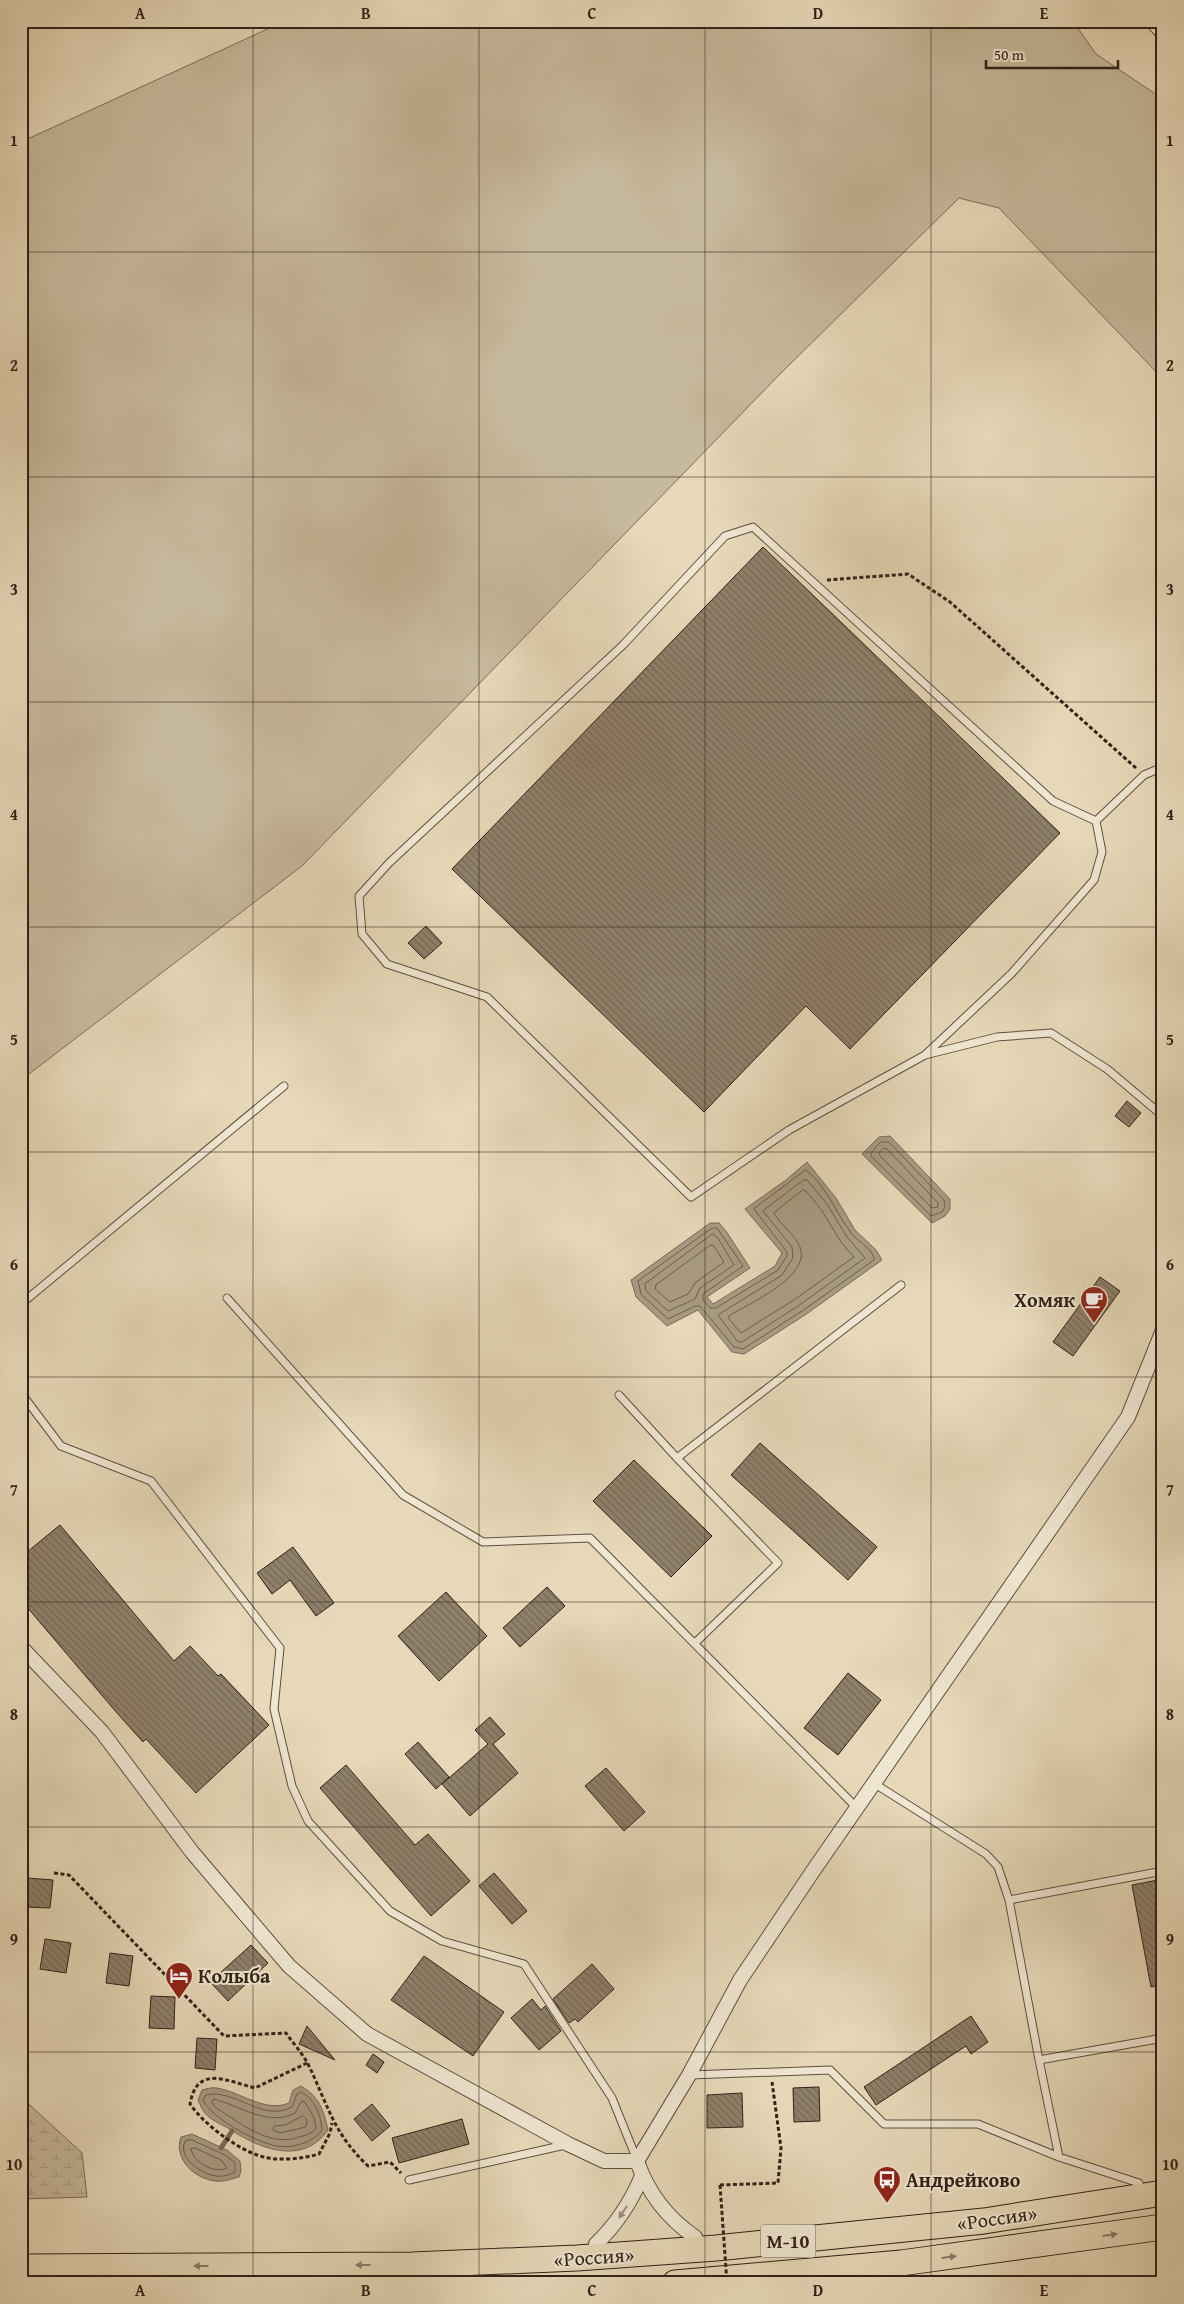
<svg xmlns="http://www.w3.org/2000/svg" width="1184" height="2304" font-family="'Gentium Book Plus',serif">
	<style>
		.green { fill: #c7b99c; stroke: #7c6d59 }
		.wetland { fill: url(#wetland-marsh); stroke: #7c6d59 }
		.water { fill: #a89a81; stroke: #786a56 }
		.lines { fill: none; stroke-linecap: round; stroke-linejoin: round }
		.shore { stroke: #6c5e4c; stroke-width: 1 }
		.stream { stroke: #786a56; stroke-width: 5 }
		.building { fill: url(#building-back-hatch); stroke: #312116 }
		.lane-casing { stroke: #5e4f3e; stroke-width: 9 }
		.street-casing { stroke: #5e4f3e; stroke-width: 16 }
		.secondary-casing { stroke: #312116; stroke-width: 21 }
		.highway-casing { stroke: #312116; stroke-width: 27 }
		.path { stroke: #312116; stroke-width: 3; stroke-dasharray: 4 2.5; stroke-linecap: butt }
		.lane { stroke: #efe6d1; stroke-width: 7 }
		.street { stroke: #efe6d1; stroke-width: 14 }
		.secondary { stroke: #efe6d1; stroke-width: 19 }
		.highway { stroke: #e6d8b8; stroke-width: 25 }
		.path-bridge { stroke: #312116; stroke-width: 3; stroke-dasharray: 4 2.5; stroke-linecap: butt }
		.oneway { fill: #9a8d7d }
		.oneway2 { fill: #8c7c67 }
		.grid { fill: none; stroke: #312116; stroke-width: 1; stroke-opacity: 0.55 }
		.labels { text-anchor: middle; stroke-width: 4; stroke-linejoin: round; paint-order: stroke }
		.shield { fill: #efe6d1; stroke: #6a5c4e; stroke-width: 1 }
		.shield-label { font-size: 19px; font-weight: bold; fill: #312116 }
		.poi-label { font-size: 20px; font-weight: bold; fill: #312116; stroke: #efe6d1; text-anchor: start }
		.street-label { font-size: 20px; fill: #312116; stroke: #efe6d1 }
		.neatline { fill: none; stroke: #312116; stroke-width: 2 }
		.grid-label { font-size: 16px; text-anchor: middle; font-weight: bold; fill: #312116 }
	</style>
	<defs>
		<pattern id="wetland-marsh" width="20" height="14" patternUnits="userSpaceOnUse" patternTransform="scale(1.25)"><rect width="20" height="14" fill="#c7b99c"/><path d="M1 5h8M5 5V1M11 12h8M15 12V8" fill="none" stroke="#ab9f86"/></pattern>
		<pattern id="building-back-hatch" width="6" height="6" patternUnits="userSpaceOnUse" patternTransform="scale(1.25)"><rect width="6" height="6" fill="#8f806a"/><path d="M-1 5l2 2M0 0l6 6M5-1l2 2" fill="none" stroke="#756856"/></pattern>
	</defs>
	<rect width="100%" height="100%" fill="#e6d8b8"/>
	<filter id="stains"><feTurbulence type="fractalNoise" baseFrequency=".004" numOctaves="4"/><feColorMatrix values="0 0 0 0 .2 0 0 0 0 .09 0 0 0 0 .02 0 0 0 .5 -.17"/></filter>
	<radialGradient id="worn" r=".72"><stop offset=".6" stop-color="#630" stop-opacity="0"/><stop offset="1" stop-color="#630" stop-opacity=".3"/></radialGradient>
	<path class="green" d="M 285,21 L 1073,21 L 1096,54 L 1163,99 L 1163,379 L 999,208 L 959,198 L 782,372 L 302,866 L 21,1080 L 21,142 Z"/>
	<path class="wetland" d="M 21,2097 L 82,2153 L 87,2197 L 21,2199 Z"/>
	<path class="water" d="M 890,1136 L 950,1199 L 950,1209 L 945,1216 L 932,1223 L 862,1154 L 879,1137 Z
		M 807,1162 L 836,1198 L 855,1230 L 876,1250 L 882,1260 L 805,1315 L 744,1354 L 732,1352 L 698,1310 L 667,1326 L 636,1297 L 631,1280 L 710,1223 L 719,1223 L 726,1231 L 750,1268 L 707,1297 L 713,1304 L 775,1266 L 782,1253 L 745,1209 L 786,1180 Z
		M 301,2086 C 319,2096 324,2111 328,2130 C 302,2167 258,2148 228,2128 C 221,2124 210,2120 205,2113 C 202,2110 200,2104 198,2100 L 202,2090 C 206,2089 212,2087 217,2088 C 241,2092 265,2113 289,2103 L 293,2090 Z
		M 192,2134 L 227,2150 L 240,2161 L 241,2171 L 239,2177 C 231,2179 224,2182 215,2181 C 195,2179 173,2159 181,2137 Z"/>
	<g class="lines">
		<path class="shore" d="M 881,1142 L 889,1142 L 944,1200 L 945,1207 L 942,1212 L 931,1216 L 871,1156 L 871,1153 Z
			M 884,1148 L 887,1149 L 938,1203 L 938,1207 L 932,1208 L 880,1156 L 879,1153 Z
			M 806,1170 C 827,1186 836,1214 852,1234 C 858,1241 875,1251 874,1260 L 802,1311 L 743,1349 L 734,1347 L 700,1306 L 695,1306 L 668,1319 L 641,1294 L 638,1281 L 712,1228 L 717,1228 L 743,1266 L 703,1294 L 703,1300 L 710,1308 L 716,1308 L 778,1270 L 787,1256 L 787,1252 L 754,1209 Z
			M 804,1180 L 807,1180 L 827,1204 L 847,1237 L 865,1258 L 798,1306 L 742,1342 L 738,1342 L 718,1315 L 782,1275 L 793,1258 L 792,1247 L 763,1211 Z
			M 803,1190 L 806,1191 L 821,1209 L 841,1242 L 854,1257 L 794,1300 L 741,1333 L 729,1319 L 729,1316 C 749,1303 811,1277 800,1247 C 795,1234 780,1225 774,1213 Z
			M 713,1234 L 718,1238 L 734,1265 L 700,1288 L 695,1299 L 668,1311 L 646,1291 L 645,1284 Z
			M 711,1245 L 714,1246 L 724,1262 L 695,1283 L 688,1294 L 670,1302 L 655,1289 L 656,1285 Z
			M 301,2092 C 315,2099 321,2115 322,2130 C 314,2142 292,2149 277,2146 C 255,2142 213,2119 203,2100 L 206,2095 C 235,2088 262,2123 292,2107 L 297,2094 Z
			M 214,2099 C 240,2106 269,2127 295,2113 L 301,2102 L 304,2101 L 314,2117 L 316,2128 C 312,2134 306,2135 299,2137 C 269,2148 239,2122 215,2107 L 212,2102 Z
			M 303,2116 L 307,2120 L 306,2127 L 280,2133 L 273,2130 L 274,2126 L 285,2125 Z
			M 192,2140 L 225,2155 L 235,2163 L 235,2172 C 229,2175 223,2177 216,2176 C 201,2174 177,2158 185,2141 Z
			M 195,2148 L 221,2160 L 227,2168 C 215,2174 193,2163 191,2149 Z"/>
		<path class="stream" d="M 221,2148 L 232,2131"/>
	</g>
	<path class="building" d="M 763,547 L 1060,833 L 850,1049 L 806,1006 L 704,1112 L 452,869 Z
		M 426,926 L 442,943 L 424,959 L 408,943 Z
		M 1127,1101 L 1141,1113 L 1129,1127 L 1115,1116 Z
		M 1100,1277 L 1120,1291 L 1073,1356 L 1053,1342 Z
		M 760,1443 L 877,1547 L 848,1580 L 731,1475 Z
		M 634,1460 L 712,1536 L 671,1577 L 593,1501 Z
		M 60,1525 L 174,1661 L 190,1646 L 218,1676 L 221,1674 L 269,1725 L 196,1793 L 146,1739 L 143,1742 L 117,1713 L 21,1600 L 21,1557 Z
		M 293,1547 L 334,1603 L 316,1616 L 290,1580 L 272,1594 L 257,1573 Z
		M 547,1587 L 565,1606 L 520,1647 L 503,1628 Z
		M 446,1592 L 487,1636 L 439,1681 L 398,1636 Z
		M 848,1673 L 881,1700 L 838,1755 L 804,1728 Z
		M 490,1717 L 505,1734 L 493,1744 L 518,1773 L 470,1816 L 442,1784 L 488,1744 L 475,1730 Z
		M 418,1742 L 449,1777 L 436,1789 L 405,1754 Z
		M 346,1765 L 415,1845 L 428,1834 L 470,1881 L 431,1916 L 320,1788 Z
		M 606,1768 L 645,1812 L 624,1831 L 585,1786 Z
		M 494,1873 L 527,1911 L 512,1924 L 479,1886 Z
		M 27,1878 L 53,1880 L 50,1908 L 25,1907 Z
		M 1163,1879 L 1163,1985 L 1151,1987 L 1132,1885 Z
		M 45,1939 L 71,1943 L 66,1973 L 40,1969 Z
		M 251,1945 L 268,1963 L 228,2001 L 210,1982 Z
		M 110,1953 L 133,1956 L 129,1986 L 106,1983 Z
		M 424,1956 L 504,2012 L 473,2056 L 391,2000 Z
		M 592,1964 L 614,1989 L 578,2022 L 575,2019 L 569,2023 L 553,1999 Z
		M 151,1996 L 175,1997 L 174,2029 L 149,2028 Z
		M 532,1999 L 541,2010 L 545,2006 L 561,2031 L 539,2050 L 511,2018 Z
		M 971,2016 L 988,2042 L 971,2054 L 966,2046 L 876,2105 L 864,2087 Z
		M 307,2026 L 335,2060 L 299,2044 Z
		M 197,2038 L 217,2039 L 215,2070 L 195,2068 Z
		M 373,2054 L 384,2062 L 377,2073 L 366,2065 Z
		M 819,2087 L 820,2121 L 794,2122 L 793,2088 Z
		M 742,2093 L 743,2127 L 707,2128 L 707,2095 Z
		M 372,2104 L 390,2126 L 372,2141 L 354,2119 Z
		M 462,2119 L 469,2144 L 399,2163 L 392,2138 Z"/>
	<g class="lines">
		<defs>
			<path id="lane" d="M 1163,767 L 1144,775 L 1096,821 L 1053,801 L 753,527 L 725,536 L 623,645 L 389,863 L 359,896 L 362,934 L 387,964 L 487,997 L 691,1197 L 789,1130 L 925,1055 L 997,1037 L 1051,1033 L 1107,1069 L 1163,1116
				M 926,1054 L 1011,974 L 1094,880 L 1102,852 L 1096,821
				M 227,1298 L 403,1495 L 483,1542 L 590,1538 L 857,1808
				M 21,1304 L 284,1086
				M 21,1393 L 61,1446 L 151,1481 L 280,1648 L 274,1709 L 292,1786 L 308,1821 L 390,1911 L 442,1941 L 524,1964 L 612,2098 L 637,2160
				M 619,1395 L 677,1458 L 778,1563 L 695,1643
				M 677,1458 L 901,1285
				M 875,1784 L 986,1854 L 998,1867 L 1009,1900 L 1039,2060 L 1059,2157
				M 1009,1900 L 1163,1871
				M 1039,2060 L 1163,2038
				M 690,2075 L 830,2070 L 884,2124 L 978,2124 L 1059,2157 L 1139,2183
				M 409,2180 L 565,2145"/>
			<path id="street" d="M 1152,21 L 1163,33
				M 21,1647 L 102,1732 L 192,1852 L 289,1966 L 367,2034 L 568,2144 L 604,2161 L 637,2161
				M 695,2237 C 667,2218 648,2193 637,2161 L 689,2075 L 740,1980 L 813,1871 L 1128,1417 L 1163,1330
				M 596,2244 C 617,2224 631,2202 642,2176"/>
			<path id="secondary" d="M 852,2283 L 880,2269"/>
			<path id="highway" d="M 21,2267 L 412,2265 L 577,2258 L 716,2248 L 984,2221 L 1163,2193
				M 675,2283 L 901,2263 L 1163,2227"/>
		</defs>
		<use href="#lane" class="lane-casing"/>
		<use href="#street" class="street-casing"/>
		<use href="#secondary" class="secondary-casing"/>
		<use href="#highway" class="highway-casing"/>
		<path class="path" d="M 827,580 L 908,574 L 950,602 L 1136,768
			M 54,1873 L 69,1875 L 224,2036 L 286,2033 C 293,2043 302,2053 308,2064 C 328,2105 333,2133 368,2166 L 390,2162 L 401,2173
			M 307,2063 L 255,2088 C 227,2081 197,2064 190,2104 C 204,2124 233,2146 257,2155 C 275,2162 302,2159 319,2154 L 330,2133 L 332,2123
			M 720,2185 L 778,2183 L 781,2148 L 772,2082"/>
		<use href="#lane" class="lane"/>
		<use href="#street" class="street"/>
		<use href="#secondary" class="secondary"/>
		<use href="#highway" class="highway"/>
		<path class="path-bridge" d="M 720,2185 L 727,2283"/>
	</g>
	<defs><path id="oneway-solid" d="M-6-.8H1V-3.2L6.5 0L1 3.2V.8H-6Z" transform="scale(1.25)"/></defs>
	<use class="oneway" href="#oneway-solid" transform="translate(623 2212) rotate(123)"/>
	<g class="oneway2">
		<use href="#oneway-solid" transform="translate(1110 2235) rotate(-8)"/>
		<use href="#oneway-solid" transform="translate(949 2257) rotate(-7)"/>
		<use href="#oneway-solid" transform="translate(363 2265) rotate(180)"/>
		<use href="#oneway-solid" transform="translate(201 2266) rotate(180)"/>
	</g>
	<path class="grid" d="M 253,21 L 253,2283M 479,21 L 479,2283M 705,21 L 705,2283M 931,21 L 931,2283M 21,252 L 1163,252M 21,477 L 1163,477M 21,702 L 1163,702M 21,927 L 1163,927M 21,1152 L 1163,1152M 21,1377 L 1163,1377M 21,1602 L 1163,1602M 21,1827 L 1163,1827M 21,2052 L 1163,2052"/>
	<defs>
		<symbol id="cafe-pin" viewBox="-11 -11 22 30"><path d="M0 17L-7.5 6A9.5 9.5 0 1 1 7.5 6Z" fill="#8f2418" stroke="#efe6d1"/><path d="M-5.5-4.5H6V0H3Q3 3.5 0 3.5H-2.5Q-5.5 3.5-5.5 0ZM3-3.2v2h1.7v-2ZM-6 4.5H4V6H-6Z" fill="#fff"/></symbol>
		<symbol id="hotel-pin" viewBox="-11 -11 22 30"><path d="M0 17L-7.5 6A9.5 9.5 0 1 1 7.5 6Z" fill="#8f2418" stroke="#efe6d1"/><path d="M-6-4.5h1.5V1H6V5H4.5V3h-9V5H-6ZM-4 0a1.8 1.8 0 1 1 3.6 0ZM.5 0V-2.5h3Q6-2.5 6 0Z" fill="#fff"/></symbol>
		<symbol id="bus-pin" viewBox="-11 -11 22 30"><path d="M0 17L-7.5 6A9.5 9.5 0 1 1 7.5 6Z" fill="#8f2418" stroke="#efe6d1"/><path d="M-5-6H5V4H4V6H2V4H-2V6H-4V4H-5ZM-3.5-4V0h7V-4ZM-3.5 1.2v1.5H-2V1.2ZM2 1.2v1.5H3.5V1.2Z" fill="#fff"/></symbol>
	</defs>
	<g fill-rule="evenodd">
		<use href="#cafe-pin" x="1078" y="1284" width="32" height="43"/>
		<use href="#hotel-pin" x="163" y="1960" width="32" height="43"/>
		<use href="#bus-pin" x="871" y="2164" width="32" height="43"/>
	</g>
	<g class="labels">
		<rect class="shield" x="760.5" y="2224.5" width="55" height="33" rx="4"/>
		<g class="shield-label">
			<text x="788" y="2248">М-10</text>
		</g>
		<g class="poi-label">
			<text x="1075" y="1307" text-anchor="end">Хомяк</text>
			<text x="198" y="1983">Колыба</text>
			<text x="906" y="2187">Андрейково</text>
		</g>
		<g class="street-label">
			<text transform="translate(997 2218) rotate(-8)" y="7">«Россия»</text>
			<text transform="translate(594 2257) rotate(-4)" y="7">«Россия»</text>
		</g>
	</g>
	<rect width="1184" height="2304" fill="none" stroke="#e6d8b8" stroke-width="55"/>
	<path d="M986 60v8h132v-8" fill="none" stroke="#312116" stroke-width="2.5"/>
	<text x="994" y="60" font-size="15" fill="#312116" stroke="#efe6d1" stroke-width="4" paint-order="stroke">50 m</text>
	<rect x="28" y="28" width="1128" height="2248" class="neatline"/>
	<g class="grid-label">
		<text x="140" y="19">A</text>
		<text x="366" y="19">B</text>
		<text x="592" y="19">C</text>
		<text x="818" y="19">D</text>
		<text x="1044" y="19">E</text>
		<text x="14" y="146">1</text>
		<text x="1170" y="146">1</text>
		<text x="14" y="371">2</text>
		<text x="1170" y="371">2</text>
		<text x="14" y="595">3</text>
		<text x="1170" y="595">3</text>
		<text x="14" y="820">4</text>
		<text x="1170" y="820">4</text>
		<text x="14" y="1045">5</text>
		<text x="1170" y="1045">5</text>
		<text x="14" y="1270">6</text>
		<text x="1170" y="1270">6</text>
		<text x="14" y="1495">7</text>
		<text x="1170" y="1495">7</text>
		<text x="14" y="1720">8</text>
		<text x="1170" y="1720">8</text>
		<text x="14" y="1945">9</text>
		<text x="1170" y="1945">9</text>
		<text x="14" y="2170">10</text>
		<text x="1170" y="2170">10</text>
		<text x="140" y="2296">A</text>
		<text x="366" y="2296">B</text>
		<text x="592" y="2296">C</text>
		<text x="818" y="2296">D</text>
		<text x="1044" y="2296">E</text>
	</g>
	<rect width="100%" height="100%" filter="url(#stains)"/>
	<rect width="100%" height="100%" fill="url(#worn)"/>
</svg>
